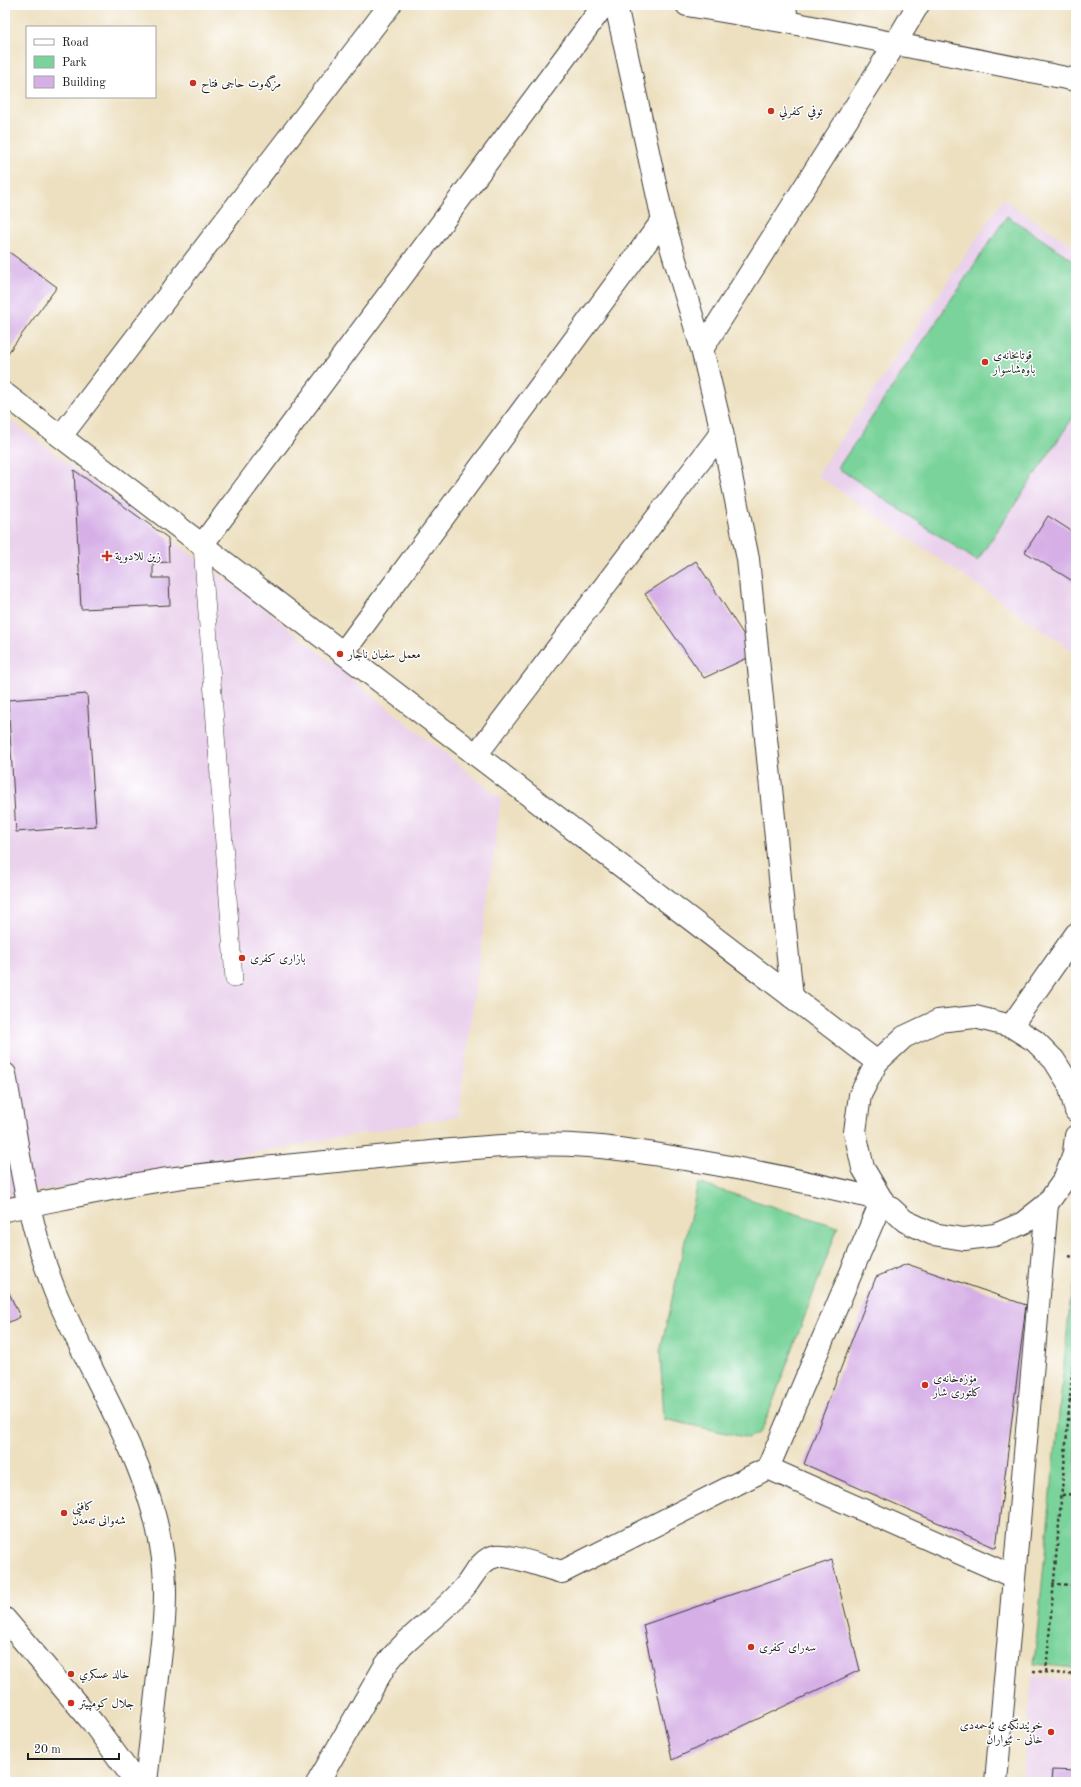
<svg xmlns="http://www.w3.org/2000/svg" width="1081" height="1787" font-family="'Old Standard TT',Amiri,serif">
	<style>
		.built { fill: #ead1ec }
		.green { fill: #79d39a; stroke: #4a785b }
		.building { fill: #d5afe6 }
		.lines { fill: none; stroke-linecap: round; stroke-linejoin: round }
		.service-casing { stroke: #3b3935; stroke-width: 18 }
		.minor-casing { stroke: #3b3935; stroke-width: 24 }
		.tertiary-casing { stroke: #3b3935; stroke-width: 24 }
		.secondary-casing { stroke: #3b3935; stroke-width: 24 }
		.path { stroke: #3b3935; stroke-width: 2.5; stroke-dasharray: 3 3; stroke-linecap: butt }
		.service { stroke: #fff; stroke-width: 17 }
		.minor { stroke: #fff; stroke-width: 22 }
		.tertiary { stroke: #fff; stroke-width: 22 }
		.secondary { stroke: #fff; stroke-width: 22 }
		.poi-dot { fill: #c8321e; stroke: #fff; stroke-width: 1.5 }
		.labels { text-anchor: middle; stroke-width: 3; stroke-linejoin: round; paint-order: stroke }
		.poi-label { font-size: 12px; fill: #1c1c1c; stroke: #fff; text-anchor: start }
	</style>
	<rect width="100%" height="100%" fill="#fff"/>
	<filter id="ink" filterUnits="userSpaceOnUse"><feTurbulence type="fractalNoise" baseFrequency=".025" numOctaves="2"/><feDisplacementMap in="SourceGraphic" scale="8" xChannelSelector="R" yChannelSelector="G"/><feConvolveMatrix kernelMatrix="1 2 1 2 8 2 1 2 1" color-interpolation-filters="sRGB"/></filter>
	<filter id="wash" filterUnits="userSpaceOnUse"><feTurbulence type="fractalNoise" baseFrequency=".012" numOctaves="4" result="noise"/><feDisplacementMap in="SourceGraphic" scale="16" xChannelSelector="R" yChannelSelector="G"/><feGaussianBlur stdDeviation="0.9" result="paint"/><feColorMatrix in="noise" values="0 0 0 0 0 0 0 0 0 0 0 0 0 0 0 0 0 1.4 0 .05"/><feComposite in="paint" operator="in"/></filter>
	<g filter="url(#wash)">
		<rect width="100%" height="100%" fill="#ede0c0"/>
		<path class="built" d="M 1003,199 L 1076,248 L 1076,653 L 817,475 Z
			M 5,417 L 260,605 L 501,799 L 458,1116 L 5,1197 Z
			M 1032,1676 L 1076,1681 L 1076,1782 L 1022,1782 Z"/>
		<path class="green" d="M 1007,216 L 1076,262 L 1076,413 L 977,561 L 838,468 Z
			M 698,1183 L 838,1227 L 765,1423 L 760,1433 L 748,1438 L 664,1419 L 660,1352 Z
			M 1076,1280 L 1076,1668 L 1034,1664 L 1070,1303 Z"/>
		<g id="blocks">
			<path class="building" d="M 5,249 L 57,287 L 5,357 Z
				M 74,470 L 168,538 L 169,562 L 153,563 L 153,578 L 169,578 L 170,605 L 81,609 Z
				M 1048,516 L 1076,534 L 1076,583 L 1025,552 Z
				M 696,561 L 756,654 L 704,678 L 645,594 Z
				M 87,694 L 96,826 L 16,832 L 8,700 Z
				M 907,1264 L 1026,1305 L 996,1548 L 804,1464 L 876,1277 Z
				M 5,1284 L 20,1317 L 5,1324 Z
				M 832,1560 L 860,1670 L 672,1760 L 643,1625 Z
				M 1052,1770 L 1076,1771 L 1076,1782 L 1051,1782 Z"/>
		</g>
	</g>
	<g filter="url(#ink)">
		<use href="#blocks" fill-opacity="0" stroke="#3b3935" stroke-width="1"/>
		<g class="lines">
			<defs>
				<path id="service" d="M 202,545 L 234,979"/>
				<path id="minor" d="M 616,5 L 663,220 L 702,349 L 722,432 L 748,559 L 792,997
					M 785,5 L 787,22
					M 702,349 L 895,44 L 918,5
					M 61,436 L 390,5
					M 202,545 L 604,5
					M 343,653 L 663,220
					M 476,755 L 722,432
					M 5,1074 C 18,1148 27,1223 56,1294 C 94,1383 155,1470 164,1568 C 167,1602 163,1634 159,1668 C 155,1706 150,1744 146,1782
					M 768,1468 L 1014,1577
					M 5,1619 L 93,1723 L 136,1782
					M 318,1782 L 385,1666 C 408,1634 443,1615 467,1584 C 475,1573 482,1558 497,1556 C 510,1554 547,1568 562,1572 L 768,1468 L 882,1200
					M 996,1782 L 1047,1204"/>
				<path id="tertiary" d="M 5,1210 C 62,1199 118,1186 176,1178 C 246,1169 318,1163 388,1156 C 455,1150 522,1141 588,1146 C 621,1148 653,1154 685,1159 C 752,1170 817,1184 882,1200"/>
				<path id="secondary" d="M 687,5 L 787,22 L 1076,80
					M 5,394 L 877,1062
					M 1011,1026 L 1076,934
					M 1076,1111 L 1069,1084 L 1054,1060 L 1035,1041 L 1011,1026 L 975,1017 L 938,1021 L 904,1037 L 877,1062 L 860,1095 L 855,1132 L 863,1168 L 882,1200 L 905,1221 L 933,1234 L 964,1239 L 995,1235 L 1023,1223 L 1047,1204 L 1064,1180 L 1074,1153 L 1076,1136"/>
			</defs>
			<use href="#service" class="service-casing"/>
			<use href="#minor" class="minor-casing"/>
			<use href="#tertiary" class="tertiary-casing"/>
			<use href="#secondary" class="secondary-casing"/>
			<path class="path" d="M 1069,1256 L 1076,1258
				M 1076,1341 L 1076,1315
				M 1070,1400 L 1076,1399
				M 1062,1495 L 1076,1494
				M 1052,1584 L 1076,1585
				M 1033,1671 L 1076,1675
				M 1046,1672 L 1075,1341"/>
			<use href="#service" class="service"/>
			<use href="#minor" class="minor"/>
			<use href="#tertiary" class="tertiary"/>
			<use href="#secondary" class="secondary"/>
		</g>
	</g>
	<g class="poi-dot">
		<circle cx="193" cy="83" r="4"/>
		<circle cx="771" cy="111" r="4"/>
		<circle cx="985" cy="362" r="4"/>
		<path d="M105 550h4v4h4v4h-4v4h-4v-4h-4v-4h4z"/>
		<circle cx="340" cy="654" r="4"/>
		<circle cx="242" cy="958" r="4"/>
		<circle cx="925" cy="1385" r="4"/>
		<circle cx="64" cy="1513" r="4"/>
		<circle cx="751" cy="1647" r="4"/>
		<circle cx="71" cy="1674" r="4"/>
		<circle cx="71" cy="1703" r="4"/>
		<circle cx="1051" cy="1732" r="4"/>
	</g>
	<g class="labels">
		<g class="poi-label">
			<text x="201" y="87">مزگەوت حاجی فتاح</text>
			<text x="779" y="115">توفي كفرلي</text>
			<text x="993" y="359">قوتابخانەی<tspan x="993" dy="14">باوەشاسوار</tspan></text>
			<text x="115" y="560">زین للادویة</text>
			<text x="348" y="658">معمل سفيان ناجار</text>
			<text x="250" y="962">بازاری کفری</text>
			<text x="933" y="1382">مۆزەخانەی<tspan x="933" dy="14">کلتوری شار</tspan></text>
			<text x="72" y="1510">کافێی<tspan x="72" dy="14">شەوانی تەمەن</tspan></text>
			<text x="759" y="1651">سەرای کفری</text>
			<text x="79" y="1678">خالد عسکري</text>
			<text x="79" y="1707">جلال کومپیتر</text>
			<text x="1043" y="1729" text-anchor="end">خوێندنگەی ئەحمەدی<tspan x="1043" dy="14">خانی - ئێواران</tspan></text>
		</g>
	</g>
	<rect width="1081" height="1787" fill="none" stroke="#fff" stroke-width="20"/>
	<rect x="26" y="26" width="130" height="72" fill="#ffffff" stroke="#a4a4a4"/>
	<rect x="34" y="39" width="20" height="6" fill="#ffffff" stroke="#a4a4a4"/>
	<text x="62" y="46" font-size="12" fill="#1c1c1c">Road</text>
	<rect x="34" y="56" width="20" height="12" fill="#79d39a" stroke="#a4a4a4"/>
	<text x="62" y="66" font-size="12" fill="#1c1c1c">Park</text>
	<rect x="34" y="76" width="20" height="12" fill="#d5afe6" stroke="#a4a4a4"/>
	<text x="62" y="86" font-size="12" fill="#1c1c1c">Building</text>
	<path d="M28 1753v6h91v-6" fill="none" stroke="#1c1c1c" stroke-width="2"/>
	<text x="34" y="1753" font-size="12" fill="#1c1c1c" stroke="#ffffff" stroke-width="3" paint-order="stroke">20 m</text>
</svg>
